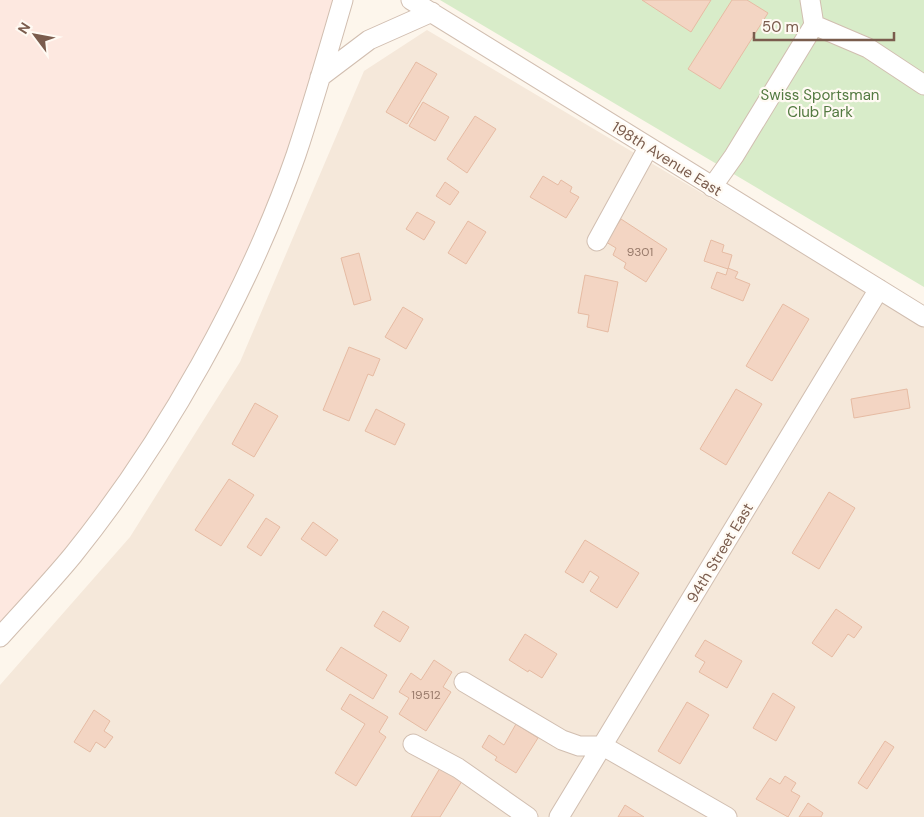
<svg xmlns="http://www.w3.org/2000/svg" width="924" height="817" font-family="'DM Sans',sans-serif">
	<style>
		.residential { fill: #f5e8da }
		.commercial { fill: #fde8e0 }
		.green { fill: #d8ecc9 }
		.building { fill: #f3d5c3; stroke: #e6bba3 }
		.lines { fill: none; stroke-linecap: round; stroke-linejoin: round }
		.minor-casing { stroke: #d1beb0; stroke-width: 21 }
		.minor { stroke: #fff; stroke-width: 19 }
		.labels { text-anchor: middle; stroke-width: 4.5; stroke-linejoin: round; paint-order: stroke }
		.number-label { font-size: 12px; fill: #987a6a }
		.park-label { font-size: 15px; fill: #537a41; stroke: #fffaf3 }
		.street-label { font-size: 15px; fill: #7a5c4d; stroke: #fffaf3 }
	</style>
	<rect width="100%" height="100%" fill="#fdf6ec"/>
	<path class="residential" d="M 427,30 L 924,325 L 924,817 L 0,817 L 0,685 L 130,537 L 240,362 L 364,71 Z"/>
	<path class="commercial" d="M 0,0 L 341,0 L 242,283 L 165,425 L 0,631 Z"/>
	<path class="green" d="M 440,0 L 924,0 L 924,287 Z"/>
	<path class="building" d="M 642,0 L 711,0 L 691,32 Z
		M 732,0 L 747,0 L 768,13 L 720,89 L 688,69 Z
		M 416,62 L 437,74 L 407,124 L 386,112 Z
		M 423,102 L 449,117 L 435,141 L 409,126 Z
		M 475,116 L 496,129 L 467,173 L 447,159 Z
		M 543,176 L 558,185 L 561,180 L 572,187 L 570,192 L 579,197 L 566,218 L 530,197 Z
		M 445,182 L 459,192 L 450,205 L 436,196 Z
		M 417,212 L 435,222 L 424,240 L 406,229 Z
		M 621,219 L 667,249 L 646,282 L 624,268 L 626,263 L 613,255 L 616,248 L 606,242 Z
		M 468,221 L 486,232 L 466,264 L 448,253 Z
		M 711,240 L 724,245 L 722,252 L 732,255 L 728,269 L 704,261 Z
		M 359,253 L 371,300 L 354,305 L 341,258 Z
		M 728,268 L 738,272 L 735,278 L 750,284 L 743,301 L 711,288 L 717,272 L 726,275 Z
		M 585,275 L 618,282 L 608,332 L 587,327 L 589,315 L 578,313 Z
		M 783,304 L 809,319 L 772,381 L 746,366 Z
		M 403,307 L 423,319 L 406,349 L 385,337 Z
		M 349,347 L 380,359 L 373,376 L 368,374 L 349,421 L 323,410 Z
		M 736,389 L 762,404 L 726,465 L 700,449 Z
		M 907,389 L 910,408 L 854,418 L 851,399 Z
		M 255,403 L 278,416 L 254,457 L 232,444 Z
		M 376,409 L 405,424 L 395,445 L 365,431 Z
		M 229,479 L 254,495 L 221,546 L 195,530 Z
		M 829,492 L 855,508 L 819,569 L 792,553 Z
		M 266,518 L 280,527 L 261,556 L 247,547 Z
		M 313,522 L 338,540 L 326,556 L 301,539 Z
		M 585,540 L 639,573 L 617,608 L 590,591 L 599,577 L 590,571 L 583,583 L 565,572 Z
		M 836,609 L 862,627 L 854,638 L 848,634 L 832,657 L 812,643 Z
		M 383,611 L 409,627 L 400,642 L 374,626 Z
		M 525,634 L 557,654 L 542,678 L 529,670 L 528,672 L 509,660 Z
		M 705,640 L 742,661 L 727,688 L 699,672 L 705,662 L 695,656 Z
		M 341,647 L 387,675 L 373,699 L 326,670 Z
		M 434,660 L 452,672 L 443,687 L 451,692 L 426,731 L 399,714 L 409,698 L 399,692 L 411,673 L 421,680 Z
		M 773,693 L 795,707 L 776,741 L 753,728 Z
		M 350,694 L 388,717 L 379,732 L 386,737 L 356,786 L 335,773 L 365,724 L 341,709 Z
		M 687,702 L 709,715 L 680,764 L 658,751 Z
		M 94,710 L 110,721 L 104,731 L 113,737 L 105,748 L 96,742 L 90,752 L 74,742 Z
		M 516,724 L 538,738 L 516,773 L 495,760 L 497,757 L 482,747 L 489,735 L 504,745 Z
		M 885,741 L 894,747 L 867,789 L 858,783 Z
		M 440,768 L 462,781 L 440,817 L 411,817 Z
		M 785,776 L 796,783 L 791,791 L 800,796 L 788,817 L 756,799 L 770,778 L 780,784 Z
		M 808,803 L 823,813 L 821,817 L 799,817 Z
		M 625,805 L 644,817 L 618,817 Z"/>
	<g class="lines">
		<defs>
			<path id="minor" d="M 411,0 L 924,317
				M 810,0 L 814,25 L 868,48 L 924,85
				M 320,77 L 369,40 L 432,12
				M 712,187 L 734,156 L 814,25
				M 597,241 L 648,148
				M 0,637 C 24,610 50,583 73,555 C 164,442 248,293 296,155 C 313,104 328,52 343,0
				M 464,682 L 562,740 L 579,746 L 603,746 L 727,817
				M 413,744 L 458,768 L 528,817
				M 559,817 L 879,289"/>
		</defs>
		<use href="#minor" class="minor-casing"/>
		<use href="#minor" class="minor"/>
	</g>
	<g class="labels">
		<g class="number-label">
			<text x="640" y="256">9301</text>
			<text x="426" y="699">19512</text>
		</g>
		<g class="park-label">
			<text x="820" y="100">Swiss Sportsman<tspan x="820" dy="17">Club Park</tspan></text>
		</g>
		<g class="street-label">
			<text transform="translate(667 159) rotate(32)" y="5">198th Avenue East</text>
			<text transform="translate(720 553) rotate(-59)" y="5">94th Street East</text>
		</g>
	</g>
	<g transform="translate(35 35) rotate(302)" stroke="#fffaf3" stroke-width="4" paint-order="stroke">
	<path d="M0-4L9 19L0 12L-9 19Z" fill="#7a5c4d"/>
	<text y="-8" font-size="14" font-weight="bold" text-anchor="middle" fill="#7a5c4d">N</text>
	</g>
	<path d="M754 32v8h140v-8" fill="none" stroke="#7a5c4d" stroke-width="2.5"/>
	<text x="762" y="32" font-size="15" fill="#7a5c4d" stroke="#fffaf3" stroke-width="4" paint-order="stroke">50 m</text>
</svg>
